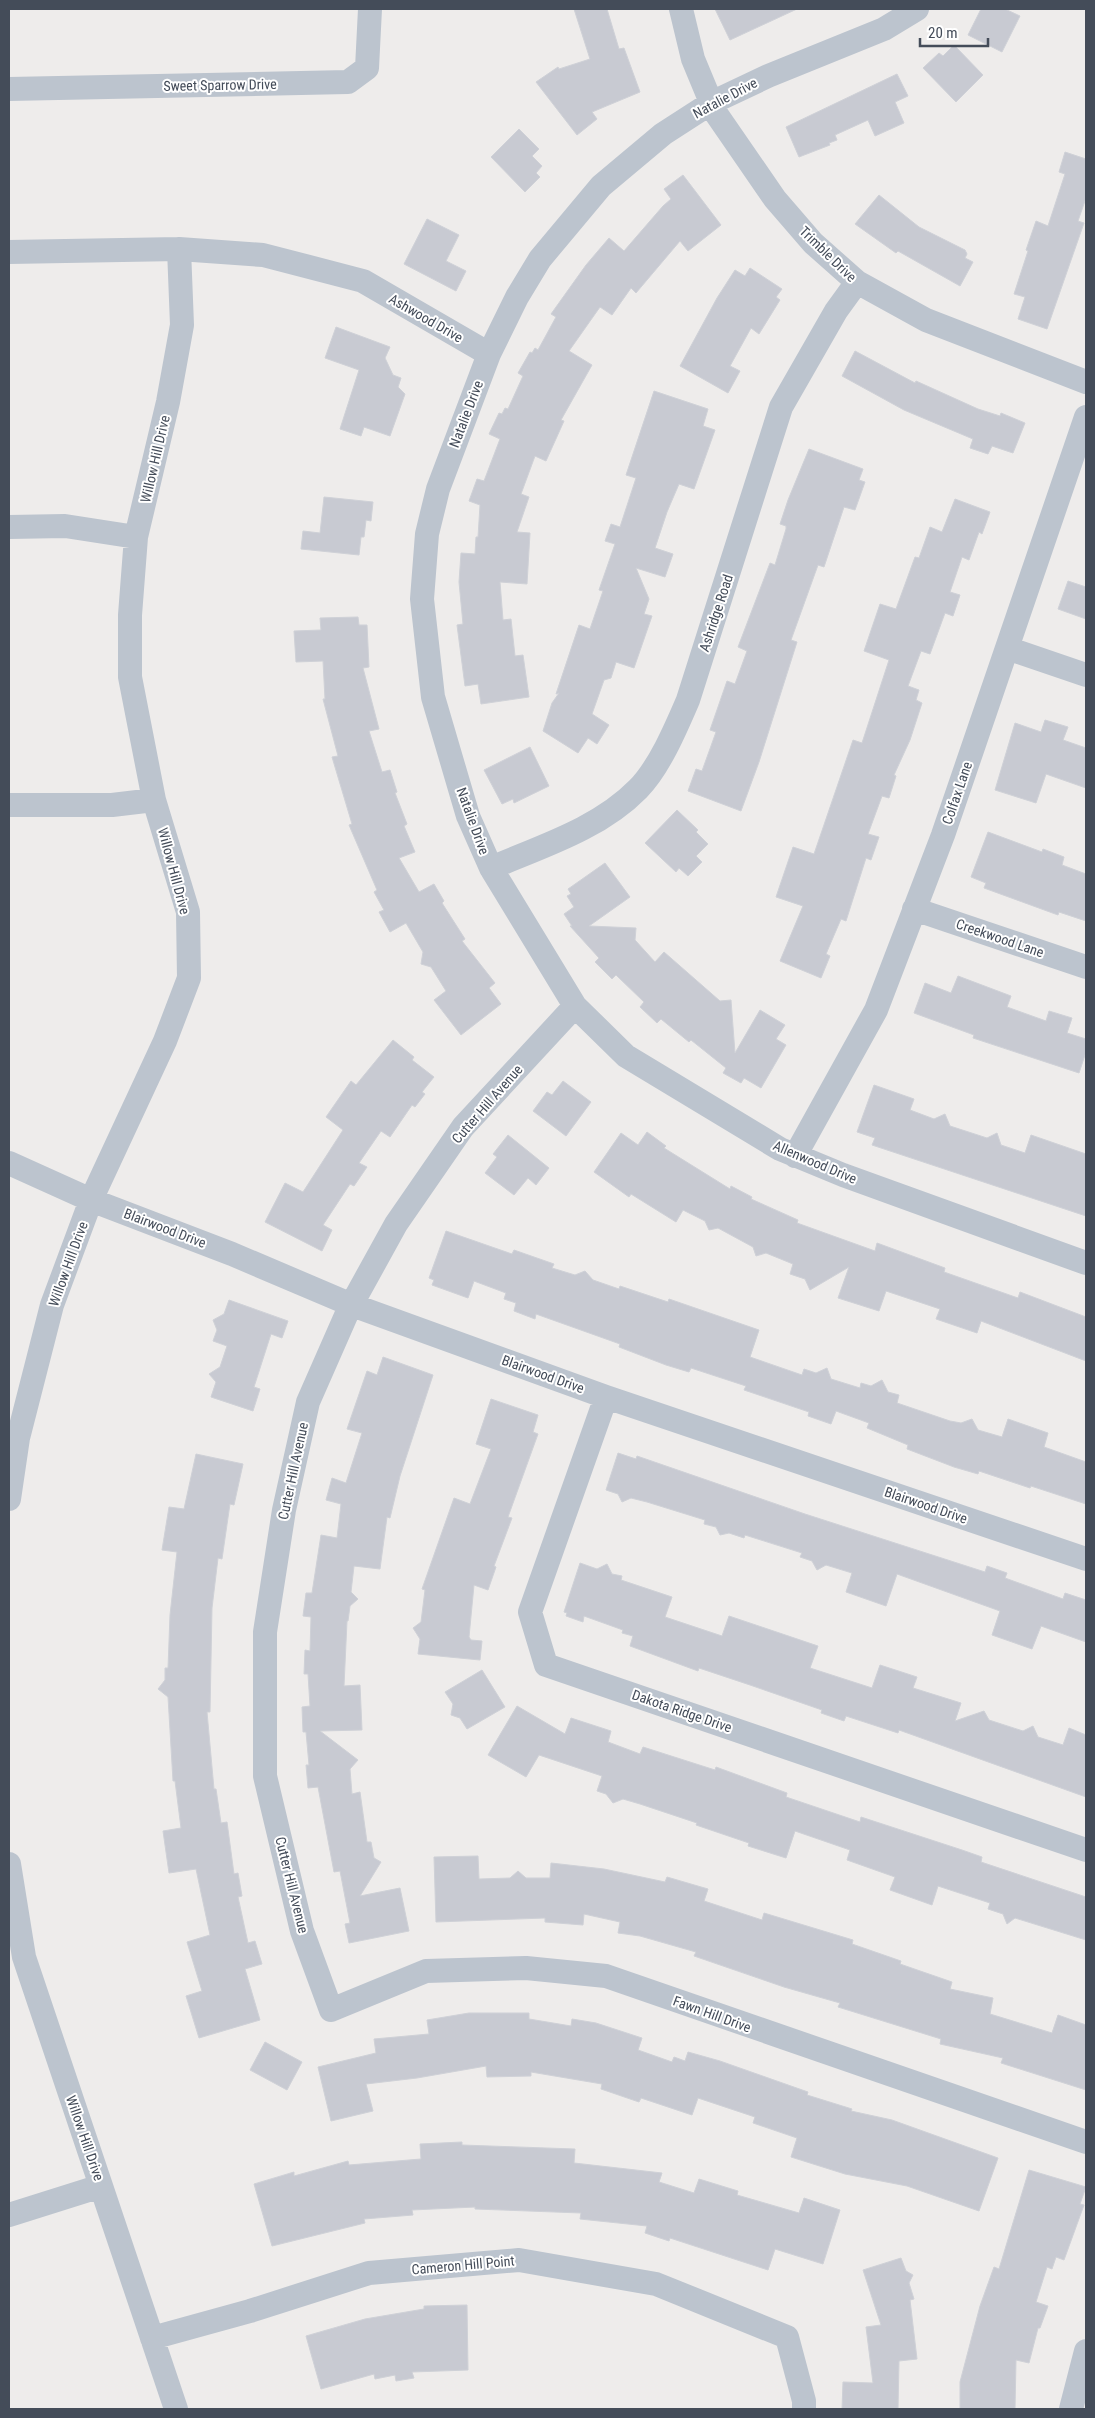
<svg xmlns="http://www.w3.org/2000/svg" width="1095" height="2418" font-family="'Roboto Condensed',sans-serif">
	<style>
		.building { fill: #c8cad2; stroke: #cfd1d7 }
		.lines { fill: none; stroke-linecap: round; stroke-linejoin: round }
		.minor { stroke: #bcc4ce; stroke-width: 24 }
		.labels { text-anchor: middle; stroke-width: 4; stroke-linejoin: round; paint-order: stroke }
		.street-label { font-size: 14px; fill: #444c59; stroke: #fff }
	</style>
	<rect width="100%" height="100%" fill="#eeeceb"/>
	<path class="building" d="M 574,9 L 607,9 L 619,49 L 624,48 L 640,92 L 592,112 L 597,119 L 577,135 L 536,82 L 558,67 L 559,69 L 590,59 Z
		M 715,9 L 797,9 L 730,40 Z
		M 981,9 L 1005,9 L 1020,16 L 1002,52 L 968,35 Z
		M 954,45 L 983,75 L 956,102 L 923,68 L 939,53 L 943,56 Z
		M 897,74 L 908,96 L 895,102 L 904,123 L 875,136 L 868,120 L 835,135 L 837,140 L 829,143 L 830,145 L 799,157 L 786,127 Z
		M 519,129 L 539,149 L 532,156 L 542,166 L 536,173 L 540,177 L 525,192 L 491,157 Z
		M 1065,152 L 1086,159 L 1086,198 L 1078,221 L 1084,223 L 1047,329 L 1018,319 L 1025,297 L 1014,294 L 1028,251 L 1026,250 L 1036,221 L 1048,226 L 1065,174 L 1059,172 Z
		M 683,175 L 721,225 L 688,251 L 680,241 L 636,293 L 631,288 L 612,315 L 600,307 L 569,351 L 592,365 L 561,420 L 564,421 L 546,461 L 535,456 L 521,494 L 529,497 L 517,532 L 530,533 L 527,584 L 500,582 L 503,620 L 511,619 L 515,656 L 523,655 L 529,697 L 481,704 L 478,684 L 465,686 L 457,625 L 463,624 L 459,582 L 461,553 L 475,554 L 476,537 L 478,537 L 480,505 L 469,501 L 477,479 L 484,481 L 500,439 L 489,434 L 499,413 L 502,414 L 505,408 L 508,409 L 523,376 L 518,373 L 530,352 L 532,353 L 535,348 L 538,350 L 556,317 L 551,314 L 586,265 L 609,238 L 624,251 L 663,206 L 671,199 L 664,189 Z
		M 879,195 L 919,227 L 965,250 L 967,254 L 965,258 L 973,262 L 960,286 L 898,251 L 896,253 L 855,224 Z
		M 427,219 L 459,235 L 446,261 L 466,271 L 456,291 L 404,264 Z
		M 750,268 L 782,289 L 776,297 L 780,300 L 759,334 L 751,328 L 730,366 L 740,371 L 728,393 L 680,366 L 717,298 L 735,270 L 745,276 Z
		M 336,327 L 390,347 L 385,358 L 393,375 L 401,378 L 398,387 L 405,394 L 390,436 L 364,427 L 361,436 L 340,429 L 359,370 L 325,358 Z
		M 855,351 L 915,383 L 916,381 L 978,409 L 1000,416 L 1001,413 L 1025,423 L 1013,453 L 992,446 L 988,454 L 970,448 L 973,439 L 904,410 L 842,376 Z
		M 654,391 L 708,409 L 703,426 L 715,430 L 694,489 L 679,484 L 667,512 L 655,548 L 673,554 L 665,577 L 636,568 L 649,599 L 644,614 L 652,616 L 634,668 L 616,662 L 611,678 L 604,680 L 592,714 L 609,725 L 597,744 L 588,738 L 578,753 L 543,731 L 552,703 L 559,693 L 556,694 L 579,625 L 590,629 L 603,591 L 599,590 L 615,544 L 605,541 L 611,524 L 620,527 L 636,478 L 626,475 Z
		M 809,449 L 863,469 L 859,480 L 865,482 L 855,510 L 844,507 L 824,567 L 818,565 L 791,640 L 797,642 L 759,762 L 741,811 L 688,791 L 696,769 L 702,771 L 716,732 L 710,730 L 727,681 L 735,684 L 747,651 L 738,647 L 770,563 L 775,565 L 786,529 L 786,526 L 780,524 L 788,500 Z
		M 324,497 L 373,502 L 371,521 L 366,520 L 364,537 L 361,537 L 359,555 L 301,549 L 303,531 L 320,533 Z
		M 955,499 L 990,512 L 982,534 L 979,532 L 969,560 L 962,557 L 950,592 L 960,595 L 953,616 L 945,613 L 930,654 L 921,651 L 908,686 L 919,690 L 916,700 L 922,703 L 910,740 L 894,775 L 896,776 L 889,798 L 882,796 L 868,834 L 879,837 L 871,860 L 866,858 L 846,921 L 841,919 L 826,954 L 830,956 L 821,978 L 780,961 L 803,906 L 776,897 L 793,847 L 814,854 L 853,740 L 862,743 L 889,660 L 864,651 L 880,604 L 896,609 L 915,557 L 919,558 L 930,527 L 942,532 Z
		M 1068,581 L 1086,587 L 1086,619 L 1058,609 Z
		M 358,617 L 359,625 L 367,625 L 369,667 L 363,668 L 379,729 L 369,731 L 382,772 L 390,770 L 397,792 L 395,793 L 407,824 L 404,826 L 415,852 L 399,858 L 419,892 L 434,884 L 444,901 L 442,903 L 465,939 L 462,941 L 495,983 L 489,988 L 501,1004 L 461,1035 L 434,1000 L 446,991 L 431,967 L 421,964 L 423,952 L 406,923 L 390,932 L 379,912 L 384,910 L 374,892 L 377,890 L 349,825 L 352,824 L 332,757 L 338,756 L 323,699 L 325,699 L 323,661 L 296,662 L 294,631 L 321,630 L 320,618 Z
		M 1045,720 L 1068,727 L 1063,740 L 1086,748 L 1086,788 L 1046,774 L 1036,803 L 995,790 L 1015,723 L 1041,732 Z
		M 530,747 L 549,786 L 514,803 L 513,799 L 502,804 L 484,770 Z
		M 677,810 L 698,830 L 696,832 L 708,844 L 696,856 L 702,862 L 688,876 L 679,868 L 676,872 L 645,843 Z
		M 988,832 L 1042,852 L 1043,849 L 1064,857 L 1062,865 L 1086,874 L 1086,921 L 1059,912 L 1058,915 L 984,888 L 986,883 L 971,877 Z
		M 605,863 L 630,897 L 589,926 L 636,928 L 635,940 L 655,962 L 664,952 L 720,1001 L 731,1000 L 735,1053 L 760,1010 L 785,1025 L 776,1039 L 786,1045 L 761,1088 L 744,1078 L 741,1083 L 723,1073 L 726,1068 L 691,1040 L 689,1042 L 661,1019 L 657,1023 L 640,1007 L 644,1002 L 616,975 L 612,979 L 595,962 L 599,958 L 570,926 L 572,926 L 564,914 L 574,907 L 567,896 L 571,894 L 568,889 Z
		M 958,976 L 1011,996 L 1007,1007 L 1046,1021 L 1049,1011 L 1072,1018 L 1067,1033 L 1086,1039 L 1086,1052 L 1079,1073 L 973,1038 L 974,1035 L 914,1013 L 925,983 L 951,993 Z
		M 393,1040 L 414,1057 L 412,1060 L 434,1077 L 422,1092 L 425,1094 L 415,1107 L 412,1105 L 390,1137 L 381,1131 L 359,1163 L 367,1167 L 354,1186 L 350,1184 L 323,1225 L 332,1230 L 322,1251 L 265,1222 L 285,1183 L 303,1192 L 343,1130 L 326,1117 L 351,1081 L 356,1085 Z
		M 563,1081 L 591,1102 L 566,1136 L 533,1111 L 547,1092 L 552,1095 Z
		M 874,1085 L 914,1099 L 910,1110 L 934,1119 L 945,1114 L 950,1126 L 987,1138 L 997,1133 L 1001,1145 L 1025,1153 L 1031,1135 L 1086,1154 L 1086,1216 L 872,1145 L 875,1138 L 857,1132 Z
		M 647,1132 L 666,1146 L 664,1148 L 730,1189 L 731,1186 L 752,1197 L 751,1199 L 798,1220 L 797,1223 L 875,1251 L 877,1243 L 945,1268 L 944,1272 L 1018,1298 L 1020,1292 L 1086,1317 L 1086,1361 L 981,1321 L 977,1333 L 936,1319 L 940,1309 L 886,1291 L 879,1311 L 838,1298 L 849,1267 L 810,1290 L 805,1279 L 790,1274 L 793,1264 L 766,1253 L 756,1256 L 753,1247 L 718,1228 L 709,1230 L 705,1221 L 683,1210 L 676,1222 L 631,1194 L 629,1197 L 594,1172 L 621,1133 L 638,1145 Z
		M 508,1135 L 549,1168 L 536,1185 L 528,1178 L 514,1195 L 485,1173 L 497,1157 L 493,1154 Z
		M 446,1231 L 512,1254 L 514,1250 L 554,1264 L 552,1268 L 575,1275 L 585,1271 L 593,1280 L 619,1289 L 620,1286 L 668,1302 L 669,1299 L 759,1330 L 750,1357 L 802,1375 L 804,1369 L 816,1373 L 827,1368 L 831,1379 L 860,1388 L 861,1383 L 871,1386 L 882,1380 L 888,1392 L 899,1395 L 897,1403 L 950,1421 L 961,1423 L 972,1419 L 978,1430 L 1002,1437 L 1008,1419 L 1048,1433 L 1044,1447 L 1086,1462 L 1086,1504 L 1031,1486 L 1030,1488 L 979,1471 L 978,1474 L 954,1467 L 907,1449 L 908,1445 L 867,1428 L 869,1423 L 836,1411 L 831,1424 L 808,1416 L 809,1412 L 744,1390 L 746,1386 L 691,1368 L 689,1372 L 666,1365 L 619,1347 L 620,1344 L 536,1314 L 535,1319 L 514,1311 L 516,1303 L 504,1299 L 506,1293 L 474,1281 L 468,1298 L 432,1285 L 434,1280 L 429,1278 Z
		M 229,1300 L 288,1321 L 282,1338 L 271,1334 L 254,1387 L 260,1389 L 253,1411 L 211,1397 L 216,1382 L 209,1374 L 220,1367 L 227,1346 L 213,1341 L 217,1330 L 213,1320 L 224,1314 Z
		M 383,1357 L 433,1375 L 400,1476 L 390,1518 L 387,1517 L 380,1569 L 354,1566 L 351,1592 L 358,1599 L 350,1606 L 348,1621 L 347,1621 L 344,1686 L 360,1685 L 362,1730 L 320,1731 L 358,1760 L 350,1769 L 352,1794 L 360,1792 L 367,1842 L 371,1842 L 374,1858 L 381,1862 L 360,1896 L 400,1888 L 409,1931 L 349,1943 L 345,1924 L 350,1923 L 340,1871 L 334,1872 L 318,1787 L 308,1788 L 306,1765 L 309,1765 L 306,1732 L 303,1732 L 302,1707 L 310,1706 L 308,1674 L 304,1674 L 305,1650 L 310,1651 L 311,1617 L 303,1616 L 306,1593 L 312,1593 L 321,1535 L 337,1538 L 341,1504 L 326,1500 L 332,1478 L 346,1483 L 362,1433 L 347,1429 L 367,1371 L 377,1375 Z
		M 491,1399 L 538,1415 L 533,1432 L 538,1434 L 508,1517 L 512,1518 L 494,1566 L 496,1567 L 488,1590 L 474,1585 L 469,1637 L 471,1640 L 482,1641 L 480,1660 L 418,1654 L 420,1639 L 413,1628 L 421,1622 L 425,1590 L 422,1589 L 454,1498 L 470,1504 L 491,1449 L 476,1444 Z
		M 618,1453 L 636,1459 L 637,1456 L 805,1514 L 985,1572 L 987,1566 L 1007,1573 L 1005,1578 L 1063,1599 L 1065,1593 L 1086,1600 L 1086,1642 L 1041,1626 L 1032,1649 L 992,1635 L 1000,1611 L 897,1574 L 886,1606 L 846,1592 L 852,1573 L 826,1565 L 817,1570 L 812,1561 L 800,1557 L 802,1553 L 745,1535 L 744,1538 L 729,1533 L 720,1535 L 716,1527 L 704,1524 L 705,1520 L 647,1502 L 631,1498 L 622,1502 L 618,1494 L 606,1490 Z
		M 196,1454 L 243,1464 L 234,1505 L 230,1504 L 222,1559 L 218,1558 L 212,1608 L 210,1712 L 207,1712 L 214,1789 L 216,1789 L 221,1823 L 227,1822 L 234,1874 L 238,1873 L 242,1896 L 238,1897 L 248,1943 L 255,1941 L 262,1964 L 245,1969 L 260,2020 L 199,2038 L 186,1996 L 202,1991 L 187,1942 L 210,1935 L 196,1869 L 169,1873 L 163,1831 L 181,1828 L 175,1781 L 173,1781 L 168,1697 L 158,1689 L 165,1680 L 165,1668 L 168,1668 L 170,1615 L 177,1552 L 162,1550 L 169,1507 L 184,1509 Z
		M 580,1563 L 597,1569 L 607,1564 L 612,1574 L 622,1576 L 621,1580 L 672,1597 L 665,1617 L 722,1636 L 729,1616 L 818,1646 L 810,1668 L 872,1688 L 880,1665 L 917,1677 L 913,1688 L 961,1703 L 955,1721 L 984,1711 L 989,1720 L 1023,1731 L 1033,1726 L 1038,1737 L 1063,1745 L 1069,1728 L 1086,1735 L 1086,1797 L 899,1730 L 898,1733 L 846,1716 L 844,1721 L 821,1713 L 822,1710 L 750,1685 L 699,1668 L 698,1671 L 630,1646 L 633,1636 L 622,1633 L 623,1630 L 584,1616 L 583,1622 L 566,1616 L 567,1613 L 564,1612 Z
		M 482,1670 L 505,1707 L 467,1729 L 460,1718 L 451,1715 L 453,1704 L 445,1692 Z
		M 517,1706 L 565,1734 L 571,1718 L 611,1731 L 608,1742 L 640,1754 L 643,1747 L 715,1770 L 716,1767 L 787,1793 L 786,1797 L 860,1822 L 861,1817 L 962,1850 L 982,1857 L 981,1862 L 1086,1897 L 1086,1940 L 1015,1918 L 1007,1924 L 1003,1914 L 988,1909 L 990,1903 L 938,1886 L 932,1905 L 890,1890 L 895,1877 L 847,1860 L 850,1850 L 795,1831 L 786,1858 L 748,1846 L 749,1843 L 696,1825 L 697,1823 L 640,1804 L 623,1799 L 613,1803 L 606,1794 L 597,1791 L 602,1776 L 539,1755 L 526,1777 L 488,1755 Z
		M 478,1856 L 479,1879 L 510,1878 L 518,1871 L 526,1878 L 550,1878 L 551,1863 L 604,1869 L 665,1882 L 667,1877 L 708,1889 L 704,1901 L 762,1920 L 764,1913 L 853,1940 L 852,1944 L 901,1961 L 900,1964 L 952,1982 L 950,1989 L 993,1998 L 990,2014 L 1052,2033 L 1058,2015 L 1086,2025 L 1086,2090 L 1001,2063 L 1003,2058 L 940,2044 L 941,2039 L 838,2007 L 840,2003 L 784,1987 L 694,1956 L 696,1952 L 640,1936 L 618,1933 L 620,1922 L 584,1914 L 583,1925 L 545,1922 L 545,1918 L 436,1922 L 434,1857 Z
		M 469,2013 L 529,2013 L 529,2019 L 571,2026 L 572,2019 L 596,2023 L 642,2038 L 638,2050 L 672,2062 L 674,2057 L 685,2061 L 688,2052 L 720,2061 L 808,2092 L 807,2095 L 852,2109 L 851,2111 L 892,2120 L 998,2158 L 979,2211 L 907,2186 L 845,2174 L 791,2157 L 797,2138 L 753,2123 L 755,2117 L 698,2098 L 692,2115 L 641,2098 L 639,2102 L 601,2089 L 602,2084 L 531,2072 L 531,2076 L 487,2077 L 486,2066 L 417,2078 L 366,2084 L 373,2111 L 331,2121 L 318,2067 L 376,2053 L 374,2039 L 429,2034 L 427,2020 Z
		M 265,2042 L 302,2062 L 287,2090 L 250,2070 Z
		M 462,2142 L 462,2145 L 575,2149 L 574,2163 L 662,2173 L 659,2182 L 694,2193 L 699,2179 L 738,2191 L 737,2195 L 799,2213 L 804,2198 L 840,2210 L 823,2264 L 775,2249 L 768,2270 L 670,2238 L 669,2241 L 645,2233 L 647,2226 L 580,2219 L 581,2213 L 475,2209 L 475,2207 L 412,2210 L 413,2215 L 364,2219 L 365,2223 L 272,2246 L 254,2184 L 294,2172 L 294,2176 L 348,2161 L 349,2165 L 421,2159 L 420,2144 Z
		M 1029,2170 L 1086,2187 L 1080,2204 L 1084,2205 L 1064,2260 L 1056,2257 L 1052,2269 L 1047,2267 L 1036,2302 L 1048,2306 L 1040,2328 L 1038,2328 L 1029,2363 L 1016,2360 L 1015,2409 L 960,2409 L 960,2382 L 980,2306 L 994,2267 L 999,2269 Z
		M 901,2258 L 906,2271 L 913,2275 L 909,2283 L 914,2299 L 910,2300 L 917,2359 L 899,2361 L 898,2409 L 842,2409 L 843,2382 L 873,2383 L 866,2327 L 881,2325 L 863,2270 Z
		M 467,2305 L 468,2370 L 412,2372 L 414,2378 L 396,2381 L 395,2375 L 375,2379 L 374,2374 L 321,2389 L 306,2336 L 365,2319 L 424,2309 L 424,2306 Z"/>
	<g class="lines">
		<path class="minor" d="M 681,9 L 693,59 L 715,112 L 775,199 L 813,243 L 857,282 L 926,320 L 1086,382
			M 917,9 L 884,29 L 768,76 L 711,103 L 663,134 L 601,186 L 540,259 L 517,297 L 489,354 L 438,489 L 427,534 L 422,599 L 433,697 L 468,816 L 491,868 L 575,1006 L 626,1056 L 780,1149 L 843,1175 L 1086,1263
			M 9,89 L 348,82 L 367,68 L 370,9
			M 9,252 L 179,249 L 263,255 L 363,281 L 489,354
			M 9,527 L 65,526 L 136,537
			M 1007,648 L 1086,675
			M 9,805 L 112,805 L 154,800
			M 491,868 C 540,847 599,829 638,789 C 659,768 676,728 688,700 L 781,407 L 836,311 L 857,282
			M 914,909 L 1086,967
			M 575,1006 L 463,1127 L 396,1224 L 348,1311 L 308,1402 L 284,1510 L 265,1632 L 265,1776 L 302,1931 L 331,2010 L 426,1971 L 526,1968 L 606,1976 L 1086,2142
			M 795,1156 L 876,1010 L 943,835 L 1086,417
			M 9,1163 L 91,1200 L 232,1254 L 352,1305 L 606,1397 L 1086,1559
			M 606,1397 L 530,1612 L 546,1665 L 1086,1850
			M 9,1499 L 18,1438 L 52,1305 L 91,1200 L 165,1041 L 189,978 L 188,912 L 154,800 L 130,677 L 130,615 L 136,537 L 168,402 L 182,325 L 179,249
			M 9,1864 L 24,1957 L 176,2409
			M 9,2215 L 101,2186
			M 152,2338 L 250,2311 L 369,2273 L 519,2260 L 656,2284 L 787,2337 L 804,2401 L 804,2409
			M 1071,2409 L 1086,2351"/>
	</g>
	<g class="labels">
		<g class="street-label">
			<text transform="translate(220 85) rotate(-1)" y="5">Sweet Sparrow Drive</text>
			<text transform="translate(725 98) rotate(-28)" y="5">Natalie Drive</text>
			<text transform="translate(828 254) rotate(44)" y="5">Trimble Drive</text>
			<text transform="translate(426 318) rotate(30)" y="5">Ashwood Drive</text>
			<text transform="translate(466 414) rotate(-69)" y="5">Natalie Drive</text>
			<text transform="translate(155 459) rotate(-77)" y="5">Willow Hill Drive</text>
			<text transform="translate(716 613) rotate(-72)" y="5">Ashridge Road</text>
			<text transform="translate(957 793) rotate(-71)" y="5">Colfax Lane</text>
			<text transform="translate(473 821) rotate(70)" y="5">Natalie Drive</text>
			<text transform="translate(174 871) rotate(75)" y="5">Willow Hill Drive</text>
			<text transform="translate(1000 938) rotate(19)" y="5">Creekwood Lane</text>
			<text transform="translate(487 1104) rotate(-49)" y="5">Cutter Hill Avenue</text>
			<text transform="translate(815 1162) rotate(23)" y="5">Allenwood Drive</text>
			<text transform="translate(165 1228) rotate(21)" y="5">Blairwood Drive</text>
			<text transform="translate(68 1264) rotate(-70)" y="5">Willow Hill Drive</text>
			<text transform="translate(543 1374) rotate(20)" y="5">Blairwood Drive</text>
			<text transform="translate(293 1471) rotate(-78)" y="5">Cutter Hill Avenue</text>
			<text transform="translate(926 1505) rotate(19)" y="5">Blairwood Drive</text>
			<text transform="translate(682 1711) rotate(19)" y="5">Dakota Ridge Drive</text>
			<text transform="translate(292 1885) rotate(76)" y="5">Cutter Hill Avenue</text>
			<text transform="translate(712 2014) rotate(20)" y="5">Fawn Hill Drive</text>
			<text transform="translate(85 2138) rotate(71)" y="5">Willow Hill Drive</text>
			<text transform="translate(463 2265) rotate(-5)" y="5">Cameron Hill Point</text>
		</g>
	</g>
	<rect width="1095" height="2418" fill="none" stroke="#444c59" stroke-width="20"/>
	<path d="M920 38v8h68v-8" fill="none" stroke="#444c59" stroke-width="2.5"/>
	<text x="928" y="38" font-size="15" fill="#444c59" stroke="#ffffff" stroke-width="4" paint-order="stroke">20 m</text>
</svg>
